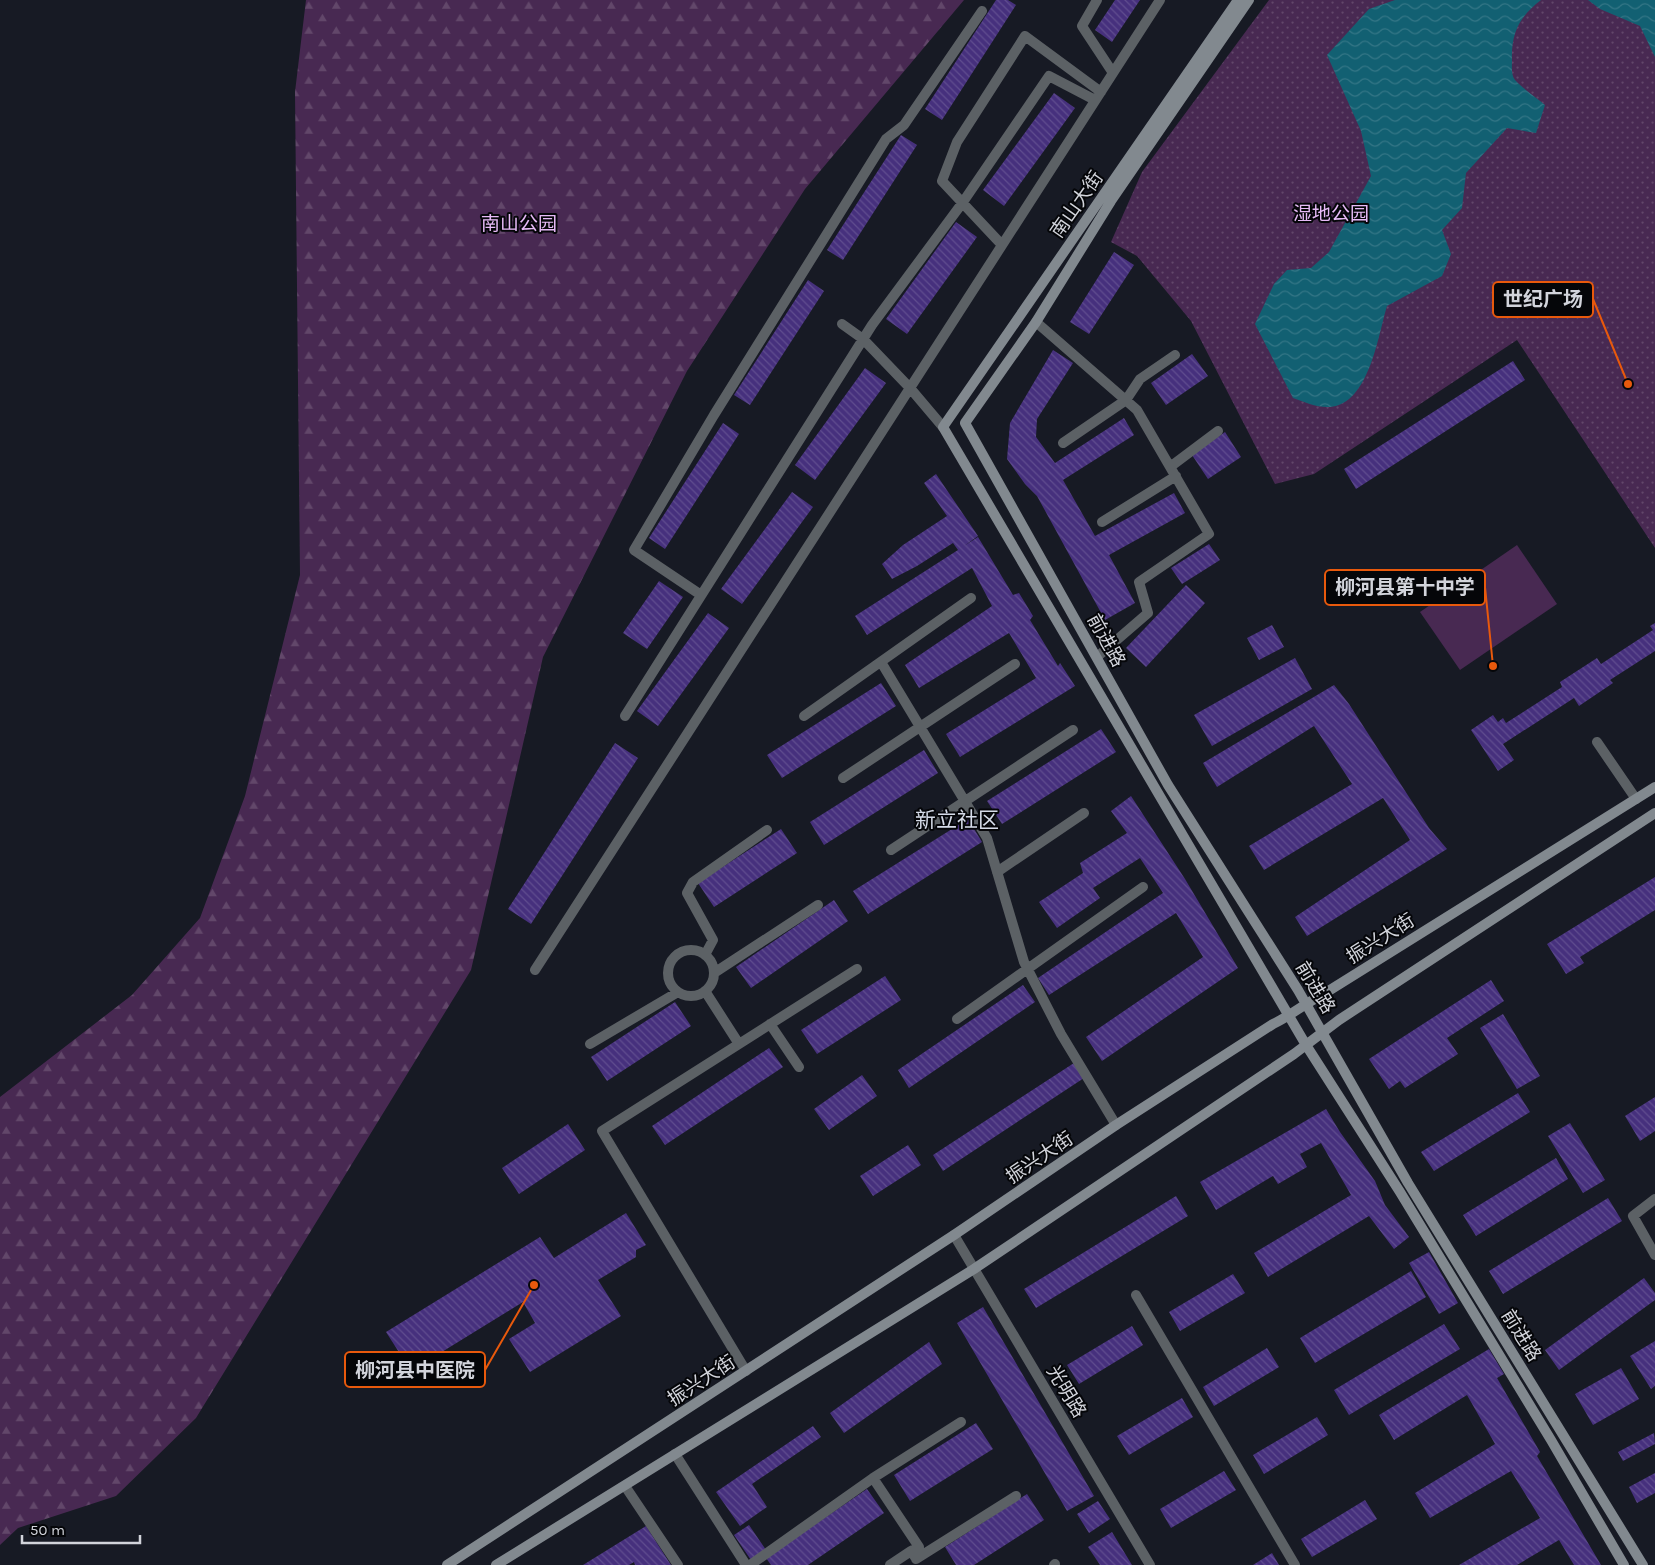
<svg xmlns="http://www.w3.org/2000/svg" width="1655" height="1565" font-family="Karla,'Noto Sans SC',sans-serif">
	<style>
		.green { fill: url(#green-dots) }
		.forest { fill: url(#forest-firs) }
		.pitch { fill: #482952 }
		.water { fill: url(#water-waves) }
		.building { fill: url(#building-back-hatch) }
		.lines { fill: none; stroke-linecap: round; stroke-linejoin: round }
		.street { stroke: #5c6165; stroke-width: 10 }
		.secondary { stroke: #82898f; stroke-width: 10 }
		.labels { text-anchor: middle; stroke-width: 4; stroke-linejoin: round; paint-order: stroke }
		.street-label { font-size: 19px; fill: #d2d4db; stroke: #050609 }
		.park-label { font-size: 19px; fill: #e6baf6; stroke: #050609 }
		.quarter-label { font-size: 21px; fill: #d5dbe8; stroke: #050609 }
		.leader { fill: none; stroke: #e8590c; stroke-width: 2 }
		.callout-dot { fill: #e8590c; stroke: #050609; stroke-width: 2 }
		.callout { fill: #050609; stroke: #e8590c; stroke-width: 2 }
		.callout-label { font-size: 20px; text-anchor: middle; font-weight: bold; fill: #d2d4db }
	</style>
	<defs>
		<pattern id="green-dots" width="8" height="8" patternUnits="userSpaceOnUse" patternTransform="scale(1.25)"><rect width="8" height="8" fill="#482952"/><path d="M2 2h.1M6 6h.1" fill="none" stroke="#62476a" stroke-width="1.8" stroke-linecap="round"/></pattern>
		<pattern id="forest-firs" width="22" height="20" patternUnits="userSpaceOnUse" patternTransform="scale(1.25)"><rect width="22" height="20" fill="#482952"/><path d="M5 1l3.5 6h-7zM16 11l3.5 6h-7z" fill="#62476a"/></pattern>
		<pattern id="water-waves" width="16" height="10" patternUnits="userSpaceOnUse" patternTransform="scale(1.25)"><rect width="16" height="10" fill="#126072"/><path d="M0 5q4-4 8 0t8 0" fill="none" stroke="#347686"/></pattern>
		<pattern id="building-back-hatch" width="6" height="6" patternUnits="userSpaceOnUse" patternTransform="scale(1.25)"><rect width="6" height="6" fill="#46307d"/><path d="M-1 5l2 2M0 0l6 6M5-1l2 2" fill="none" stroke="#604d8f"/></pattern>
	</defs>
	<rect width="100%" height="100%" fill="#171a24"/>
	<path class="green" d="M 1269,0 L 1655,0 L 1655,548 L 1517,340 L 1314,474 L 1275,484 L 1191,321 L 1137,256 L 1111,242 L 1142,172 Z"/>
	<path class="forest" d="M 306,0 L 964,0 L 805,189 L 687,371 L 543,657 L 471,970 L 196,1418 L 116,1496 L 18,1528 L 0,1545 L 0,1097 L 132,995 L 200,918 L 245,796 L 300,575 L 295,92 Z"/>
	<path class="pitch" d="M 1517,545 L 1557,604 L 1460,670 L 1420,612 Z"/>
	<path class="water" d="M 1395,0 L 1541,0 C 1519,17 1511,33 1512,61 C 1512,67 1511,75 1515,80 C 1523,89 1536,97 1545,105 L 1536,133 L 1507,128 L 1466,173 L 1462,208 L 1442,230 L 1451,254 L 1442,276 L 1387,306 C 1378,336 1369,404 1330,407 C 1317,408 1305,402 1293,398 L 1255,324 L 1274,284 L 1287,270 L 1311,268 L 1329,252 L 1371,176 L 1361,131 L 1327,55 L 1369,9 Z
		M 1588,0 L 1655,0 L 1655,57 L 1640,26 L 1600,9 Z"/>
	<path class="building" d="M 996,0 L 1008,0 L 1016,5 L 942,120 L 925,109 Z
		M 1115,0 L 1140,0 L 1112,42 L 1095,30 Z
		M 1054,93 L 1075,108 L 1004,206 L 983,190 Z
		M 901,135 L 917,145 L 843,260 L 827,250 Z
		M 956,222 L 977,237 L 907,334 L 886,319 Z
		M 1114,252 L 1134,265 L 1089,334 L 1070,322 Z
		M 808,280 L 824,291 L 750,405 L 734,395 Z
		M 1053,350 L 1073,363 L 1037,419 L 1036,437 L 1055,463 L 1124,418 L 1134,435 L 1063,480 L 1095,536 L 1174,493 L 1185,513 L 1109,555 L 1135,603 L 1105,620 L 1037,496 L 1025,484 L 1007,459 L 1010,423 Z
		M 1192,354 L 1208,376 L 1166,405 L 1151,383 Z
		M 1513,361 L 1525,380 L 1356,489 L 1344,469 Z
		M 865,368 L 886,383 L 815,480 L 795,465 Z
		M 723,423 L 739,434 L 665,549 L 649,538 Z
		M 1225,432 L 1241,457 L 1208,479 L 1192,455 Z
		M 936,474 L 978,536 L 964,546 L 978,537 L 1013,595 L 1019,593 L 1033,616 L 1030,620 L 1058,666 L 1060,663 L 1075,686 L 960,757 L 946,734 L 1036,678 L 1009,633 L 919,688 L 905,665 L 992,606 L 972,568 L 867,635 L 855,616 L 958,550 L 953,543 L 917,566 L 892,579 L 882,564 L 903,545 L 947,516 L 924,483 Z
		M 792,492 L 813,507 L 742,604 L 721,589 Z
		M 1209,544 L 1220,560 L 1182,584 L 1171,568 Z
		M 659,581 L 683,597 L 647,649 L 623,633 Z
		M 1186,585 L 1205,603 L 1146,667 L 1126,648 Z
		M 708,613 L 729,628 L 658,726 L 637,711 Z
		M 1655,623 L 1655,651 L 1610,680 L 1613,683 L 1579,706 L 1574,698 L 1503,744 L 1514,760 L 1498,771 L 1471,730 L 1493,715 L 1498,722 L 1503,718 L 1506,723 L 1562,687 L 1560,682 L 1597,658 L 1601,664 L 1653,630 L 1650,626 Z
		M 1272,625 L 1284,647 L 1259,660 L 1247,638 Z
		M 1295,658 L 1312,689 L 1212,746 L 1194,715 Z
		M 881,683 L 896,706 L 782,778 L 767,755 Z
		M 1334,685 L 1349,704 L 1429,828 L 1447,849 L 1307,936 L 1295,917 L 1410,840 L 1383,798 L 1264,870 L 1249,846 L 1352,784 L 1314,726 L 1217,787 L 1203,763 Z
		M 1101,729 L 1116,752 L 1002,824 L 987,801 Z
		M 615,743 L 638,758 L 531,924 L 508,909 Z
		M 924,750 L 938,773 L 824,845 L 810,822 Z
		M 1131,796 L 1185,879 L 1238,968 L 1102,1061 L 1086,1037 L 1203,957 L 1176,913 L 1049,995 L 1038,978 L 1163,893 L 1140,858 L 1093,888 L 1100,898 L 1057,928 L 1039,902 L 1083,873 L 1080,863 L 1127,833 L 1111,811 Z
		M 968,819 L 982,842 L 868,914 L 853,891 Z
		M 781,829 L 797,853 L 714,907 L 698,883 Z
		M 1655,877 L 1655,910 L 1580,957 L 1584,963 L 1566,974 L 1547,944 Z
		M 834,900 L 848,921 L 751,988 L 736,967 Z
		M 885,976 L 901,1000 L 817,1054 L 801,1030 Z
		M 1491,980 L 1504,1001 L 1447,1038 L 1458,1054 L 1405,1088 L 1400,1081 L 1389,1089 L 1369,1059 Z
		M 1023,985 L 1035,1002 L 909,1088 L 898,1070 Z
		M 675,1002 L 691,1026 L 607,1081 L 591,1057 Z
		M 1503,1014 L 1540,1076 L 1517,1089 L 1480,1028 Z
		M 769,1048 L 783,1067 L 665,1145 L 652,1126 Z
		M 1074,1063 L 1084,1078 L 943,1171 L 933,1155 Z
		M 862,1075 L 877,1096 L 829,1130 L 814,1109 Z
		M 1518,1093 L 1530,1112 L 1434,1171 L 1421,1152 Z
		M 1655,1097 L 1655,1131 L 1640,1141 L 1625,1116 Z
		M 1326,1109 L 1340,1132 L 1375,1181 L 1385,1205 L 1409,1237 L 1394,1249 L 1369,1216 L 1268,1277 L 1254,1253 L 1351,1195 L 1321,1143 L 1300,1154 L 1307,1167 L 1278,1184 L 1273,1176 L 1216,1210 L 1200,1182 Z
		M 1570,1123 L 1605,1180 L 1583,1193 L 1548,1136 Z
		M 568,1124 L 585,1150 L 519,1194 L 502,1168 Z
		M 908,1145 L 921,1165 L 873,1196 L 860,1176 Z
		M 1556,1158 L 1568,1179 L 1476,1236 L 1463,1215 Z
		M 1176,1196 L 1188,1216 L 1036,1308 L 1024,1289 Z
		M 1608,1198 L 1622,1221 L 1503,1294 L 1489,1271 Z
		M 626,1213 L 646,1245 L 636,1250 L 636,1257 L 598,1280 L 621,1316 L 530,1372 L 509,1339 L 535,1323 L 523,1302 L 411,1371 L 386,1332 L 540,1237 L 554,1258 Z
		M 1429,1252 L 1458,1303 L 1439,1314 L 1409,1263 Z
		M 1411,1271 L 1426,1297 L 1315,1363 L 1300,1338 Z
		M 1233,1274 L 1245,1293 L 1180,1331 L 1169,1312 Z
		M 1644,1278 L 1655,1293 L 1655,1300 L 1559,1370 L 1545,1350 Z
		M 983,1307 L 1094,1496 L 1067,1511 L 957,1323 Z
		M 1444,1324 L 1460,1349 L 1349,1415 L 1334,1390 Z
		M 1132,1326 L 1143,1345 L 1079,1384 L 1067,1365 Z
		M 1655,1341 L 1655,1386 L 1651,1389 L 1630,1356 Z
		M 929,1342 L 942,1364 L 844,1433 L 830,1413 Z
		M 1267,1348 L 1279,1367 L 1214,1406 L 1203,1387 Z
		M 1489,1349 L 1504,1374 L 1497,1378 L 1540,1452 L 1537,1456 L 1601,1565 L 1574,1565 L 1559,1540 L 1517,1565 L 1459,1565 L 1540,1518 L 1511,1471 L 1430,1518 L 1415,1493 L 1495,1444 L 1467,1395 L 1394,1440 L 1379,1415 Z
		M 1621,1368 L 1639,1399 L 1593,1425 L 1575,1394 Z
		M 1182,1398 L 1193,1417 L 1129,1455 L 1117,1436 Z
		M 1317,1417 L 1328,1435 L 1264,1474 L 1253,1455 Z
		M 976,1423 L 993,1449 L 910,1501 L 894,1475 Z
		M 813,1426 L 821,1437 L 752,1484 L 767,1507 L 740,1526 L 716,1492 Z
		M 1654,1433 L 1655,1444 L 1623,1461 L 1618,1452 Z
		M 1224,1471 L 1236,1490 L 1171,1528 L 1160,1509 Z
		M 1655,1473 L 1655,1493 L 1637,1503 L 1629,1487 Z
		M 867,1489 L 884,1513 L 808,1565 L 771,1565 L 766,1558 Z
		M 1027,1494 L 1044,1520 L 974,1565 L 956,1565 L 945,1547 Z
		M 1365,1500 L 1377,1519 L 1312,1557 L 1301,1539 Z
		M 1098,1501 L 1110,1519 L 1089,1533 L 1077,1514 Z
		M 749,1525 L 766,1550 L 751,1560 L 734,1535 Z
		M 646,1526 L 671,1565 L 635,1565 L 634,1562 L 629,1565 L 583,1565 Z
		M 1112,1532 L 1132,1565 L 1100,1565 L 1088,1547 Z
		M 1272,1553 L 1279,1565 L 1253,1565 Z"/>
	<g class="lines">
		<path class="street" d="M 1097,0 L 1082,26 L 1113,73
			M 1002,245 L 942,181 L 957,142 L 1025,36 L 1101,92
			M 1036,322 L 1137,410 L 1209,534 L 1139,582 L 1148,613 L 1097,657
			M 842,324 L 863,339 L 910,388 L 943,427
			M 1063,443 L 1126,400 L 1140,379 L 1175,355
			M 1170,467 L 1218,431
			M 1102,522 L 1176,476
			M 701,595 L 634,550 L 714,415 L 886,139 L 904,125 L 982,11
			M 881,662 L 987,838 L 1024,962 L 1061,1034 L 1116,1125
			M 625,716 L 872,325 L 963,202 L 1049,76 L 1095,100
			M 804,716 L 971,598
			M 1597,742 L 1636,799
			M 843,778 L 1015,664
			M 891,850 L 1073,730
			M 997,872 L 1084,813
			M668 973a23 23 0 1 1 46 0a23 23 0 1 1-46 0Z
			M 705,955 L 713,940 L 687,893 L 693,882 L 767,830
			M 535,970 L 1160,0
			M 714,973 L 818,905
			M 705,991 L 739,1044
			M 957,1019 L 1143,887
			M 770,1024 L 799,1067
			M 590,1044 L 678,992
			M 1655,1199 L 1633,1216 L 1655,1255
			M 954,1235 L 1150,1565
			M 1136,1295 L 1295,1565
			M 746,1371 L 602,1131 L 857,969
			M 675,1454 L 746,1565
			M 873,1478 L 919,1547 L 911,1551
			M 625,1486 L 678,1565
			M 916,1559 L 1016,1496
			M 750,1565 L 873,1478 L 961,1422
			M 890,1565 L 911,1551 L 915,1557
			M 1054,1565 L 1055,1564"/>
		<path class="secondary" d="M 1238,0 L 943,427 L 1306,1045 L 1400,1192 L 1551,1440 L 1624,1565
			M 1249,0 L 1111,201 L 1036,322 L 965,423 L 1168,785 L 1298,990 L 1408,1183 L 1643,1565
			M 447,1565 L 954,1235 L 1116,1125 L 1273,1024 C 1290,1016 1304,1004 1322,995 L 1655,787
			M 496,1565 L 974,1269 L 1294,1054 L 1339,1020 L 1655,813"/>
	</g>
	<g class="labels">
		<g class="street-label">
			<text transform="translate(1076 204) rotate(-55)" y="7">南山大街</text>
			<text transform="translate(1107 640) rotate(61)" y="7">前进路</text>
			<text transform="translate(1380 938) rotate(-32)" y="7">振兴大街</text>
			<text transform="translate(1316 987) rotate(59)" y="7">前进路</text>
			<text transform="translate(1039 1157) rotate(-34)" y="7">振兴大街</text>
			<text transform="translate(1522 1335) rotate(58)" y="7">前进路</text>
			<text transform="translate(701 1380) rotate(-33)" y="7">振兴大街</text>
			<text transform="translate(1067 1391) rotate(59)" y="7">光明路</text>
		</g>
		<g class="park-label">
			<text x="1331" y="220">湿地公园</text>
			<text x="519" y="230">南山公园</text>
		</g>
		<g class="quarter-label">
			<text x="957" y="827">新立社区</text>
		</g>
	</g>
	<path class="leader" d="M1628 384L1593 299M1493 666L1485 587M534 1285L485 1370"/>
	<g class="callout-dot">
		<circle cx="1628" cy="384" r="5"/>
		<circle cx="1493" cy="666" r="5"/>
		<circle cx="534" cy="1285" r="5"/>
	</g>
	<g class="callout">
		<rect x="1493" y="282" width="100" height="35" rx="5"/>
		<rect x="1325" y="570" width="160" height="35" rx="5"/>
		<rect x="345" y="1352" width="140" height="35" rx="5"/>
	</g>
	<g class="callout-label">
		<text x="1543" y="306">世纪广场</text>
		<text x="1405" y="594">柳河县第十中学</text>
		<text x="415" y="1377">柳河县中医院</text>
	</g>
	<path d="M22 1535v8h118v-8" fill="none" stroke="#d2d4db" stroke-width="2.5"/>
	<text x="30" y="1535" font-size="15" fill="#d2d4db" stroke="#050609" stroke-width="4" paint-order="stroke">50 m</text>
</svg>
